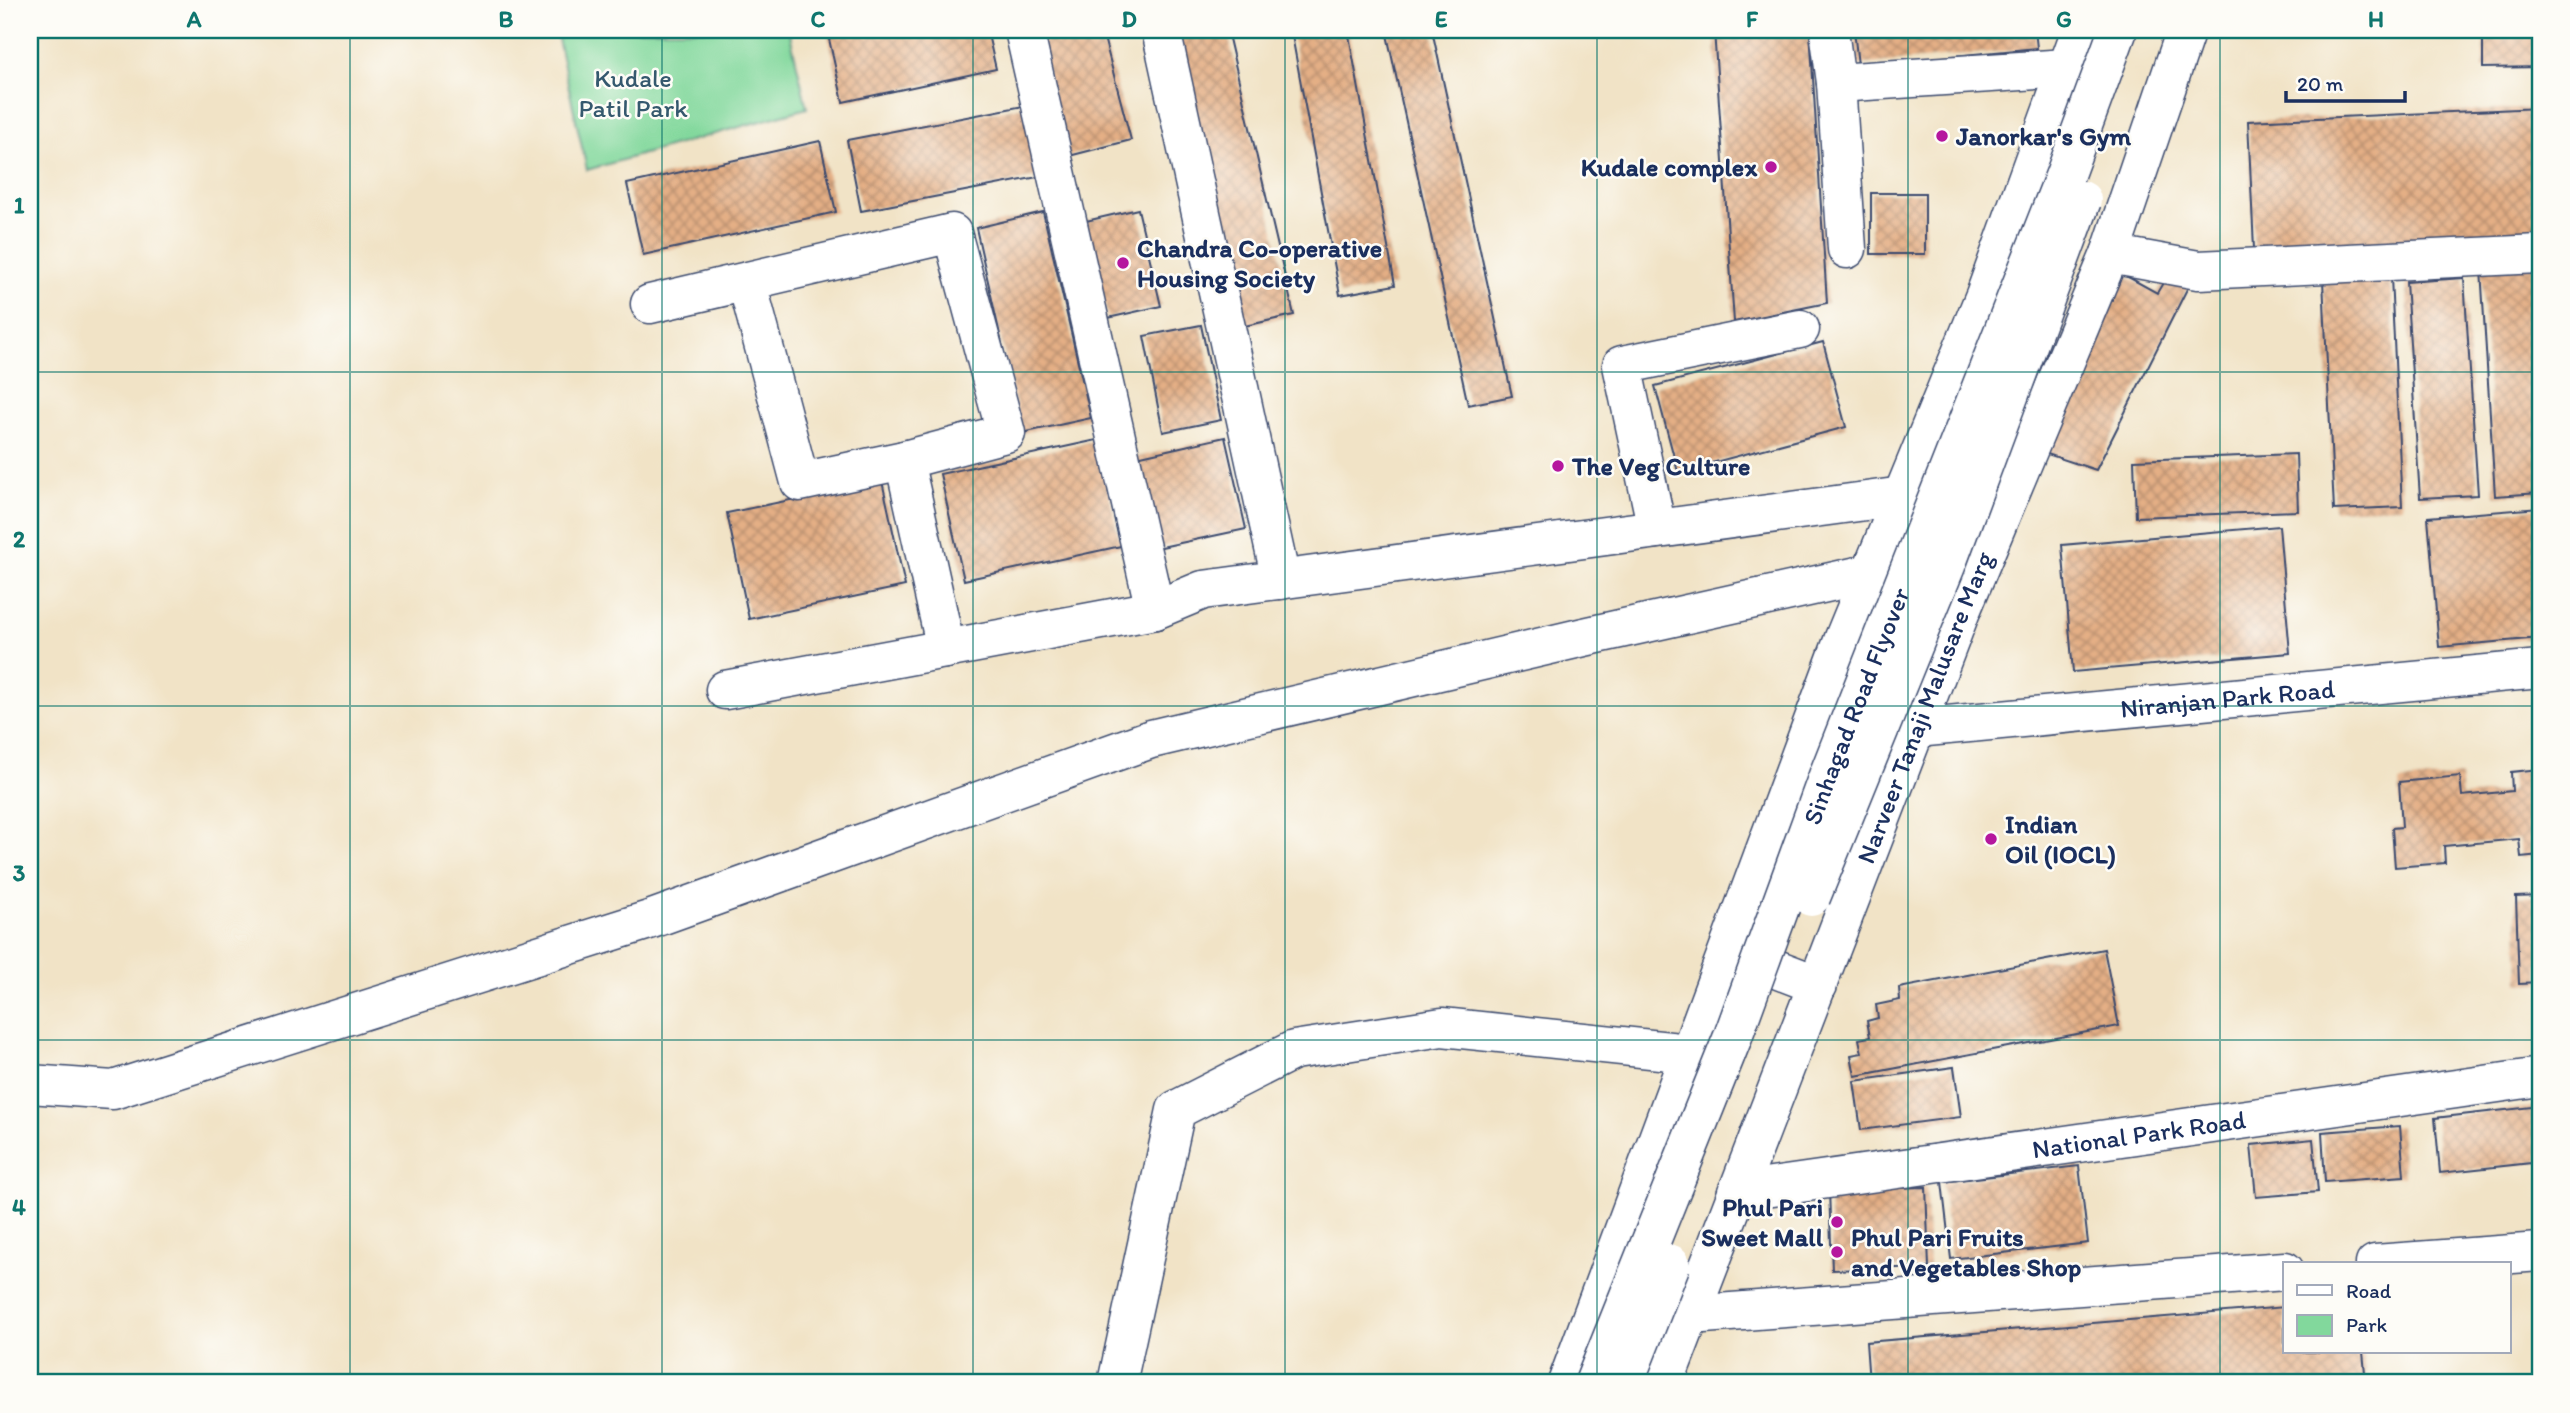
<svg xmlns="http://www.w3.org/2000/svg" width="2570" height="1413" font-family="Itim,sans-serif">
	<style>
		.green { fill: #82d89c; stroke: #4e847d; stroke-width: 2 }
		.building { fill: url(#building-cross-hatch) }
		.lines { fill: none; stroke-linecap: round; stroke-linejoin: round }
		.minor-casing { stroke: #3b4a6e; stroke-width: 41 }
		.major-casing { stroke: #3b4a6e; stroke-width: 41 }
		.minor { stroke: #fff; stroke-width: 38 }
		.major { stroke: #fff; stroke-width: 38 }
		.major-bridge-casing { stroke: #3b4a6e; stroke-width: 41; stroke-linecap: butt }
		.major-bridge { stroke: #fff; stroke-width: 38 }
		.grid { fill: none; stroke: #0f766e; stroke-width: 2; stroke-opacity: 0.55 }
		.poi-dot { fill: #b5179e; stroke: #fdfcf7; stroke-width: 2.5 }
		.labels { text-anchor: middle; stroke-width: 5; stroke-linejoin: round; paint-order: stroke }
		.park-label { font-size: 26px; fill: #35596e; stroke: #fdfcf7 }
		.poi-label { font-size: 26px; font-weight: bold; fill: #1b2f5e; stroke: #fdfcf7; text-anchor: start }
		.street-label { font-size: 26px; fill: #1b2f5e; stroke: #fdfcf7 }
		.neatline { fill: none; stroke: #0f766e; stroke-width: 2.5 }
		.grid-label { font-size: 23px; text-anchor: middle; font-weight: bold; fill: #0f766e }
	</style>
	<defs>
		<pattern id="building-cross-hatch" width="8" height="8" patternUnits="userSpaceOnUse" patternTransform="scale(1.75)"><rect width="8" height="8" fill="#e4af85"/><path d="M0 0l8 8M0 8l8-8" fill="none" stroke="#b88f70"/></pattern>
	</defs>
	<rect width="100%" height="100%" fill="#fdfcf7"/>
	<filter id="ink" filterUnits="userSpaceOnUse"><feTurbulence type="fractalNoise" baseFrequency=".0143" numOctaves="2"/><feDisplacementMap in="SourceGraphic" scale="14" xChannelSelector="R" yChannelSelector="G"/><feConvolveMatrix kernelMatrix="1 2 1 2 8 2 1 2 1" color-interpolation-filters="sRGB"/></filter>
	<filter id="wash" filterUnits="userSpaceOnUse"><feTurbulence type="fractalNoise" baseFrequency=".00686" numOctaves="4" result="noise"/><feDisplacementMap in="SourceGraphic" scale="28" xChannelSelector="R" yChannelSelector="G"/><feGaussianBlur stdDeviation="1.57" result="paint"/><feColorMatrix in="noise" values="0 0 0 0 0 0 0 0 0 0 0 0 0 0 0 0 0 1.4 0 .05"/><feComposite in="paint" operator="in"/></filter>
	<g filter="url(#wash)">
		<rect width="100%" height="100%" fill="#f1e3c6"/>
		<path class="green" d="M 556,30 L 789,30 L 807,108 L 587,170 Z"/>
		<g id="blocks">
			<path class="building" d="M 827,30 L 987,30 L 996,69 L 843,102 Z
				M 1036,30 L 1102,30 L 1131,140 L 1069,156 Z
				M 1170,30 L 1227,30 L 1294,315 L 1240,327 Z
				M 1291,30 L 1348,30 L 1395,285 L 1340,295 Z
				M 1386,30 L 1432,30 L 1512,396 L 1468,405 Z
				M 1714,30 L 1810,30 L 1827,303 L 1734,322 Z
				M 1854,30 L 2035,30 L 2037,48 L 1858,65 Z
				M 2469,30 L 2540,30 L 2540,67 L 2483,68 L 2483,38 L 2469,38 Z
				M 1029,105 L 1043,176 L 861,211 L 847,140 Z
				M 2540,108 L 2540,236 L 2254,249 L 2248,121 Z
				M 820,141 L 836,212 L 643,255 L 627,184 Z
				M 1871,193 L 1925,193 L 1925,254 L 1871,254 Z
				M 1138,209 L 1161,306 L 1108,318 L 1086,221 Z
				M 1043,212 L 1091,418 L 1022,433 L 976,228 Z
				M 2540,266 L 2540,493 L 2495,496 L 2481,269 Z
				M 2119,272 L 2157,293 L 2167,276 L 2188,287 L 2096,470 L 2047,454 Z
				M 2391,277 L 2402,507 L 2334,510 L 2323,280 Z
				M 2464,278 L 2478,495 L 2420,498 L 2406,282 Z
				M 1201,325 L 1221,420 L 1163,432 L 1144,336 Z
				M 1823,342 L 1846,427 L 1678,472 L 1655,386 Z
				M 1225,437 L 1246,529 L 1152,549 L 1132,458 Z
				M 1097,440 L 1121,546 L 964,580 L 940,474 Z
				M 2296,454 L 2298,511 L 2136,517 L 2134,460 Z
				M 882,481 L 905,586 L 749,619 L 727,513 Z
				M 2540,508 L 2540,638 L 2439,647 L 2428,517 Z
				M 2279,526 L 2290,653 L 2073,672 L 2062,545 Z
				M 2540,769 L 2540,855 L 2521,857 L 2519,839 L 2444,846 L 2445,863 L 2395,867 L 2392,828 L 2402,827 L 2399,782 L 2460,776 L 2462,796 L 2512,791 L 2511,772 Z
				M 2540,896 L 2540,983 L 2519,984 L 2516,897 Z
				M 2104,949 L 2119,1026 L 1855,1076 L 1851,1055 L 1862,1053 L 1859,1039 L 1870,1037 L 1867,1021 L 1878,1018 L 1876,1005 L 1900,1000 L 1899,988 Z
				M 1954,1067 L 1961,1117 L 1861,1130 L 1854,1081 Z
				M 2540,1106 L 2540,1162 L 2440,1173 L 2435,1118 Z
				M 2400,1126 L 2404,1176 L 2325,1182 L 2322,1132 Z
				M 2313,1139 L 2318,1192 L 2256,1197 L 2251,1145 Z
				M 2079,1166 L 2088,1243 L 1951,1259 L 1942,1182 Z
				M 1926,1187 L 1929,1267 L 1832,1270 L 1829,1190 Z
				M 2285,1307 L 2285,1352 L 2363,1352 L 2366,1383 L 1869,1383 L 1866,1342 Z"/>
		</g>
	</g>
	<g filter="url(#ink)">
		<use href="#blocks" fill-opacity="0" stroke="#3b4a6e" stroke-width="2"/>
		<g class="lines">
			<defs>
				<g id="minor">
					<path d="M 1024,30 L 1155,610"/>
					<path d="M 1161,30 L 1281,580"/>
					<path d="M 1829,30 L 1836,83 L 1847,249"/>
					<path d="M 1836,83 L 2067,68"/>
					<path d="M 2110,254 L 2198,270 L 2540,254"/>
					<path d="M 650,304 L 952,233 L 1006,433 L 904,460 L 800,482 L 747,283"/>
					<path d="M 904,460 L 946,649"/>
					<path d="M 1657,529 L 1622,365 L 1800,329"/>
					<path d="M 725,690 L 1155,610 L 1203,590 L 1903,496"/>
					<path id="s1" d="M 1916,728 L 2540,669"/>
					<path d="M 30,1084 L 113,1090 L 649,920 L 1151,739 L 1584,637 L 1871,573"/>
					<path id="s2" d="M 1737,1192 L 2540,1077"/>
					<path d="M 2375,1264 L 2540,1252"/>
					<path d="M 1690,1315 L 2285,1271"/>
					<path d="M 1117,1383 L 1176,1110 L 1294,1050 L 1442,1027 L 1689,1053"/>
				</g>
				<g id="major">
					<path d="M 1729,951 L 1818,985"/>
					<path d="M 1567,1383 L 1844,638 L 1985,295 L 2081,30"/>
					<path id="s3" d="M 1664,1383 L 1961,611 L 2110,254 L 2186,30"/>
				</g>
			</defs>
			<use href="#minor" class="minor-casing"/>
			<use href="#major" class="major-casing"/>
			<use href="#minor" class="minor"/>
			<use href="#major" class="major"/>
			<defs>
				<g id="major-bridge">
					<path d="M 1811,897 L 1947,563 L 2082,200"/>
					<path id="s4" d="M 1594,1383 L 1732,1039 L 1828,776 L 2064,177 L 2118,30"/>
					<path d="M 1624,1383 L 1671,1264"/>
				</g>
			</defs>
			<use href="#major-bridge" class="major-bridge-casing"/>
			<use href="#major-bridge" class="major-bridge"/>
		</g>
	</g>
	<path class="grid" d="M 350,30 L 350,1383M 662,30 L 662,1383M 973,30 L 973,1383M 1285,30 L 1285,1383M 1597,30 L 1597,1383M 1908,30 L 1908,1383M 2220,30 L 2220,1383M 30,372 L 2540,372M 30,706 L 2540,706M 30,1040 L 2540,1040"/>
	<g class="poi-dot">
		<circle cx="1942" cy="136" r="7"/>
		<circle cx="1771" cy="167" r="7"/>
		<circle cx="1123" cy="263" r="7"/>
		<circle cx="1558" cy="466" r="7"/>
		<circle cx="1991" cy="839" r="7"/>
		<circle cx="1837" cy="1222" r="7"/>
		<circle cx="1837" cy="1252" r="7"/>
	</g>
	<g class="labels">
		<g class="park-label">
			<text x="633" y="87">Kudale<tspan x="633" dy="30">Patil Park</tspan></text>
		</g>
		<g class="poi-label">
			<text x="1956" y="145">Janorkar's Gym</text>
			<text x="1757" y="176" text-anchor="end">Kudale complex</text>
			<text x="1137" y="257">Chandra Co-operative<tspan x="1137" dy="30">Housing Society</tspan></text>
			<text x="1572" y="475">The Veg Culture</text>
			<text x="2005" y="833">Indian<tspan x="2005" dy="30">Oil (IOCL)</tspan></text>
			<text x="1823" y="1216" text-anchor="end">Phul Pari<tspan x="1823" dy="30">Sweet Mall</tspan></text>
			<text x="1851" y="1246">Phul Pari Fruits<tspan x="1851" dy="30">and Vegetables Shop</tspan></text>
		</g>
		<g class="street-label">
			<text dy="9" stroke="none"><textPath href="#s1" startOffset="313">Niranjan Park Road</textPath></text>
			<text dy="9" stroke="none"><textPath href="#s3" startOffset="724">Narveer Tanaji Malusare Marg</textPath></text>
			<text dy="9" stroke="none"><textPath href="#s4" startOffset="726">Sinhagad Road Flyover</textPath></text>
			<text dy="9" stroke="none"><textPath href="#s2" startOffset="406">National Park Road</textPath></text>
		</g>
	</g>
	<rect width="2570" height="1413" fill="none" stroke="#fdfcf7" stroke-width="77"/>
	<rect x="2283" y="1262" width="228" height="91" fill="#fdfcf7" stroke="#a3aaba" stroke-width="2"/>
	<rect x="2297" y="1285" width="35" height="10" fill="#ffffff" stroke="#a3aaba" stroke-width="2"/>
	<text x="2346" y="1298" font-size="21" fill="#1b2f5e">Road</text>
	<rect x="2297" y="1315" width="35" height="21" fill="#82d89c" stroke="#a3aaba" stroke-width="2"/>
	<text x="2346" y="1332" font-size="21" fill="#1b2f5e">Park</text>
	<path d="M2286 91v10h119v-10" fill="none" stroke="#1b2f5e" stroke-width="3.5"/>
	<text x="2297" y="91" font-size="21" fill="#1b2f5e" stroke="#fdfcf7" stroke-width="5" paint-order="stroke">20 m</text>
	<rect x="38" y="38" width="2494" height="1336" class="neatline"/>
	<g class="grid-label">
		<text x="194" y="27">A</text>
		<text x="506" y="27">B</text>
		<text x="818" y="27">C</text>
		<text x="1129" y="27">D</text>
		<text x="1441" y="27">E</text>
		<text x="1752" y="27">F</text>
		<text x="2064" y="27">G</text>
		<text x="2376" y="27">H</text>
		<text x="19" y="213">1</text>
		<text x="19" y="547">2</text>
		<text x="19" y="881">3</text>
		<text x="19" y="1215">4</text>
	</g>
</svg>
